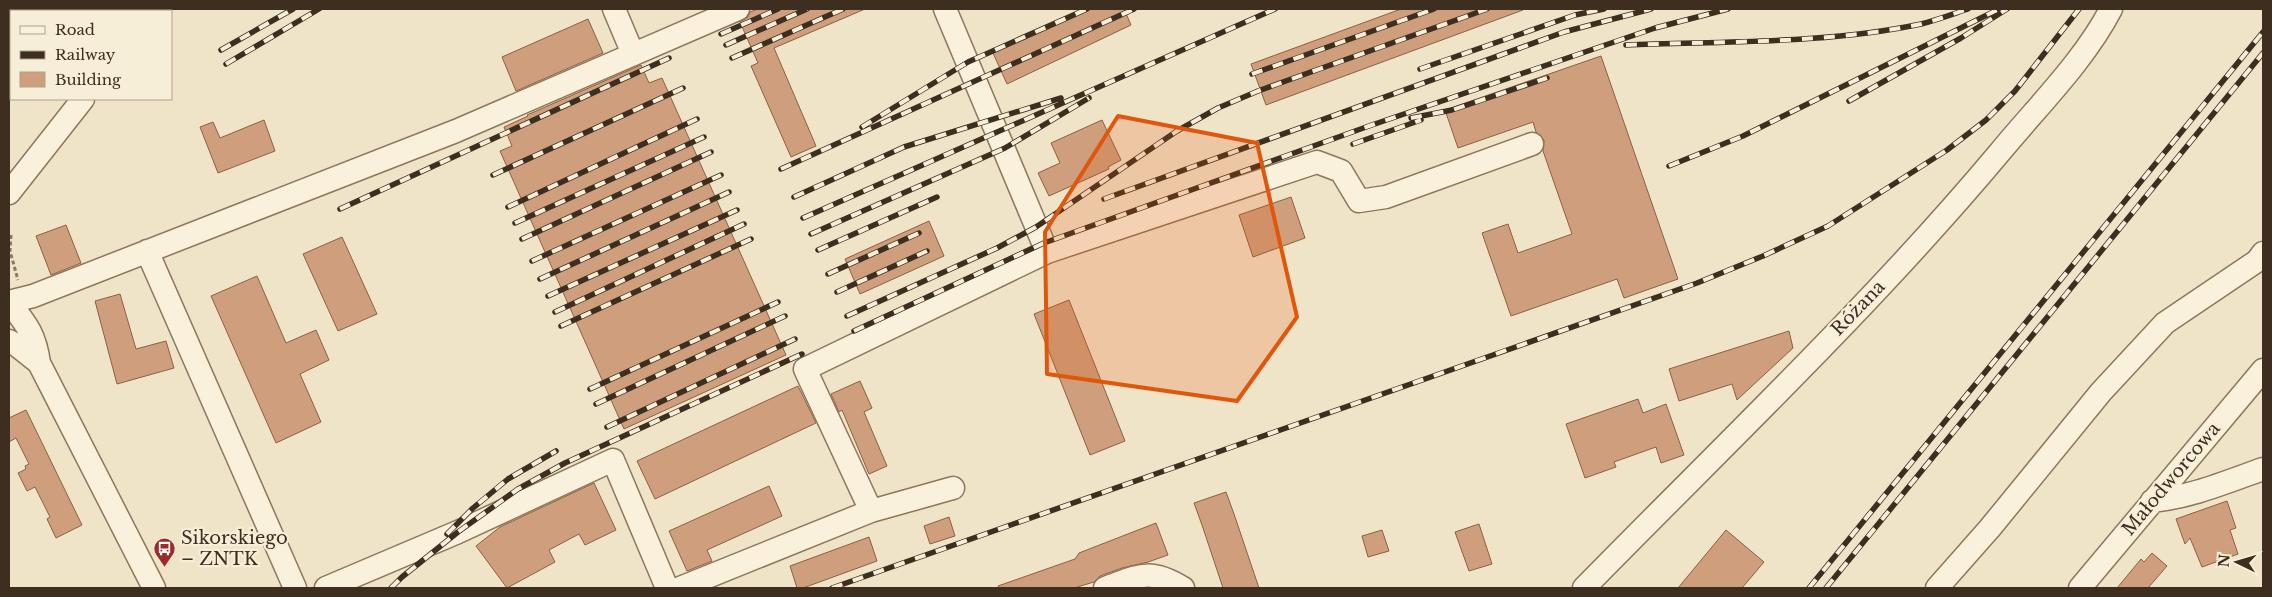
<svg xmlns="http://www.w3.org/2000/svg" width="2272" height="597" font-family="'Libre Baskerville',serif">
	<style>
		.building { fill: #cf9f7d; stroke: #8d5f41 }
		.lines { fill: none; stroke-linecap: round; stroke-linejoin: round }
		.minor-casing { stroke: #8d765c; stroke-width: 25 }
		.path { stroke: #8d765c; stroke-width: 3; stroke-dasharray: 4 2.5; stroke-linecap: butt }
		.minor { stroke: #faf1dc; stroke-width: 22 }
		.rail-casing { stroke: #3d2e20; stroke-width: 5.5 }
		.rail { stroke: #f7eed8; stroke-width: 4; stroke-dasharray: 11; stroke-linecap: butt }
		.marked { fill: #df570d; fill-opacity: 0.2; stroke: #df570d; stroke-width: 4; stroke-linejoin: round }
		.labels { text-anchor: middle; stroke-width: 4.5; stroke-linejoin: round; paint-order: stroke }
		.street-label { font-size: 18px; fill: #3d2e20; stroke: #f7eed8 }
		.poi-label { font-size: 18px; fill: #3d2e20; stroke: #f7eed8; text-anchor: start }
	</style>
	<rect width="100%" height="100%" fill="#f0e4c8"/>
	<path class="building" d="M 758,9 L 865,9 L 774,48 L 816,146 L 791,157 L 751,66 L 758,63 L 740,22 L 748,17 L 750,12 Z
		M 1085,9 L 1124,9 L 1131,25 L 1007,84 L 993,53 Z
		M 1401,9 L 1523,9 L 1523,10 L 1266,105 L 1251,64 Z
		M 588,19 L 603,53 L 516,91 L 502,57 Z
		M 1601,56 L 1678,279 L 1624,298 L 1617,279 L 1511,316 L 1482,233 L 1508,224 L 1518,253 L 1572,234 L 1543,151 L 1544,140 L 1536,132 L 1533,122 L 1458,148 L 1445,110 Z
		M 641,65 L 649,83 L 662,78 L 786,355 L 624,429 L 500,151 L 512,146 L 504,127 L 528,116 L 527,115 Z
		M 264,120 L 275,151 L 218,173 L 200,127 L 213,122 L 220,138 Z
		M 1102,120 L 1121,160 L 1108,167 L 1109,169 L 1049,196 L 1038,173 L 1060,163 L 1051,143 Z
		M 1291,197 L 1305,238 L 1253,257 L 1239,215 Z
		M 929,221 L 944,256 L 860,294 L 845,259 Z
		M 66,225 L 81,263 L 51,275 L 36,236 Z
		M 342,237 L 377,314 L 338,331 L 303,254 Z
		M 257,276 L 286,343 L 316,330 L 329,360 L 300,374 L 321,422 L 276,443 L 211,296 Z
		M 120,294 L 136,349 L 166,341 L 174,368 L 117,384 L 95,301 Z
		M 1069,300 L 1125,441 L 1090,455 L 1034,314 Z
		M 1789,331 L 1793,348 L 1737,400 L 1732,384 L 1679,401 L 1669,369 Z
		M 860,381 L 872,408 L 864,412 L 887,466 L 869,474 L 842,410 L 839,412 L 831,394 Z
		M 798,386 L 816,423 L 655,499 L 637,461 Z
		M 1638,399 L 1643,413 L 1666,404 L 1684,455 L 1661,463 L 1656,447 L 1614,462 L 1616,467 L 1585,478 L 1566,424 Z
		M 26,410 L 82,525 L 56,538 L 47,519 L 50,517 L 35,487 L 27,491 L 18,473 L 26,469 L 25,466 L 29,464 L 16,438 L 9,442 L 9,418 Z
		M 594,483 L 616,530 L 585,545 L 579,534 L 549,550 L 555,562 L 507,588 L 476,546 L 500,527 Z
		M 769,486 L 782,516 L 707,550 L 712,561 L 687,571 L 669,531 Z
		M 1226,492 L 1234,514 L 1259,588 L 1223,588 L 1202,525 L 1194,503 Z
		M 2227,501 L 2236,528 L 2230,530 L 2238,554 L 2202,567 L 2190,538 L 2185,544 L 2176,519 Z
		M 949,517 L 955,536 L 930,544 L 924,526 Z
		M 1156,523 L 1168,555 L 1148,562 L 1122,568 L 1100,576 L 1094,582 L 1074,588 L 999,588 L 998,586 L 1075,559 L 1079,553 Z
		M 1479,524 L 1492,564 L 1469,571 L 1455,532 Z
		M 1382,530 L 1389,551 L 1368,557 L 1362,536 Z
		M 1726,530 L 1764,562 L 1742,588 L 1678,588 Z
		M 869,537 L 877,561 L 803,588 L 797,588 L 790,566 Z
		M 2152,553 L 2167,566 L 2148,588 L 2117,588 L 2141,559 L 2144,562 Z"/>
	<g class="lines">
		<defs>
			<path id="minor" d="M 614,9 L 633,54
				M 945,9 L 1047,252
				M 157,11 L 159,9
				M 9,193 L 83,99
				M 147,251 L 295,588
				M 9,341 L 15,344 L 39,363
				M 2152,501 C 2191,497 2226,482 2263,469
				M 871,511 L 805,369 L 1047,252 L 1317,162 L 1341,171 L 1359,201 L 1386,197 L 1532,144
				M 154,588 L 39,363 C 35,334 27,325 9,302 L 33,296 L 456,131 L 738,9
				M 326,588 L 458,532 L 613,460 L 667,588
				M 680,588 L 871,511 L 953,488
				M 1105,588 C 1139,576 1149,567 1183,588
				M 1584,588 C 1724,445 1871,306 2000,152 C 2037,107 2084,61 2111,9
				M 1937,588 L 1990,528 L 2101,392 L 2165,323 L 2257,261 L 2263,253
				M 2080,588 L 2263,370"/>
		</defs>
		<use href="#minor" class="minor-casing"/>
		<path class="path" d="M 11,235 L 10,251 L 18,280"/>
		<use href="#minor" class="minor"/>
		<defs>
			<path id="rail" d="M 721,34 L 778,9
				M 726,45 L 807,9
				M 1626,45 C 1723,41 1826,44 1921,24 C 1937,20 1953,14 1968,9
				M 221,50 L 293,9
				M 732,58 L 843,9
				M 226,64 L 319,9
				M 1420,69 L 1575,15 L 1604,9
				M 1252,74 L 1434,9
				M 1849,101 L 1961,38 L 2007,9
				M 1411,118 L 1452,110 L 1547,78
				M 862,127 L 968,62 L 1087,9
				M 1353,144 L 1421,120
				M 1669,166 L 1743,136 L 1999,9
				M 781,169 L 1134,9
				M 493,175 L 683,88
				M 794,197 L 904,147 L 1061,98
				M 1104,199 L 1564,32 L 1651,9
				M 508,207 L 697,119
				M 340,209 L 669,58
				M 803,218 L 1275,9
				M 515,223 L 704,137
				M 811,234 L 1005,148 L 1089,98
				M 522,239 L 711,152
				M 818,250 L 937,197
				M 532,261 L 721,175
				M 828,274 L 919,233
				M 540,279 L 729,192
				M 837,292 L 927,251
				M 548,296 L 737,210
				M 555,312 L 744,224
				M 847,316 L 997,248 L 1036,227 L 1177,131 L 1218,108 L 1258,91 L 1487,9
				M 561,326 L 751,239
				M 854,331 L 1044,243 L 1369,126 L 1655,28 L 1728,9
				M 590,389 L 778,302
				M 596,404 L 785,316
				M 607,427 L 795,339
				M 447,534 L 473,508 L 508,479 L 556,451
				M 391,588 L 402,577 L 458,532 L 518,489 L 565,463 L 802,354
				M 832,588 L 1697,283 L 1763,256 L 1828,226 L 1947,150 L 1986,120 L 2015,91 L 2079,9
				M 1809,588 L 2263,32
				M 1826,588 L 2263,53"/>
		</defs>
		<use href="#rail" class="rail-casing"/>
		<use href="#rail" class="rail"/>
	</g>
	<path class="marked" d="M 1118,116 L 1257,143 L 1297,317 L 1237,401 L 1047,374 L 1045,232 Z"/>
	<defs>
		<symbol id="bus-pin" viewBox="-11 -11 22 30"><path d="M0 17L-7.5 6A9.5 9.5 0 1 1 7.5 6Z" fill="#9e2a2b" stroke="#f7eed8"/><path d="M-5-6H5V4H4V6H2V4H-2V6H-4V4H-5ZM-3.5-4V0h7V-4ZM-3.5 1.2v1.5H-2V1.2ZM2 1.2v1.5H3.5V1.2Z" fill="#fff"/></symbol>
	</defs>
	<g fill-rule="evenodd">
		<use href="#bus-pin" x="152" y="536" width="25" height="34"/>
	</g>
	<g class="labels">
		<g class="street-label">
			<text transform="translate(1858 308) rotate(-46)" y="6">Różana</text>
			<text transform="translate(2171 479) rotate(-50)" y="6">Małodworcowa</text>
		</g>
		<g class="poi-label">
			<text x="181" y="544">Sikorskiego<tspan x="181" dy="21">– ZNTK</tspan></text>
		</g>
	</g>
	<rect width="2272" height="597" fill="none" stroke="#3d2e20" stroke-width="20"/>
	<rect x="10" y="10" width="162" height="90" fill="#f7eed8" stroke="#ada18e"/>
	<rect x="20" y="26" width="25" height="8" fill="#faf1dc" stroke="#ada18e"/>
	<text x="55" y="35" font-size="15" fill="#3d2e20">Road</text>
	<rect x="20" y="51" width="25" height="8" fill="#3d2e20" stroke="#ada18e"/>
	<text x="55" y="60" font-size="15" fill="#3d2e20">Railway</text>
	<rect x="20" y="72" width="25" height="15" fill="#cf9f7d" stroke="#ada18e"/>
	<text x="55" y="85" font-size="15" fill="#3d2e20">Building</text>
	<g transform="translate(2237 562) rotate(275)" stroke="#f7eed8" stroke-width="4" paint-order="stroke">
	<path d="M0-4L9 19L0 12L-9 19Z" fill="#3d2e20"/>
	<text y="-8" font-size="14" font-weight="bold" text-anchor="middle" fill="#3d2e20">N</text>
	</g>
</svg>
